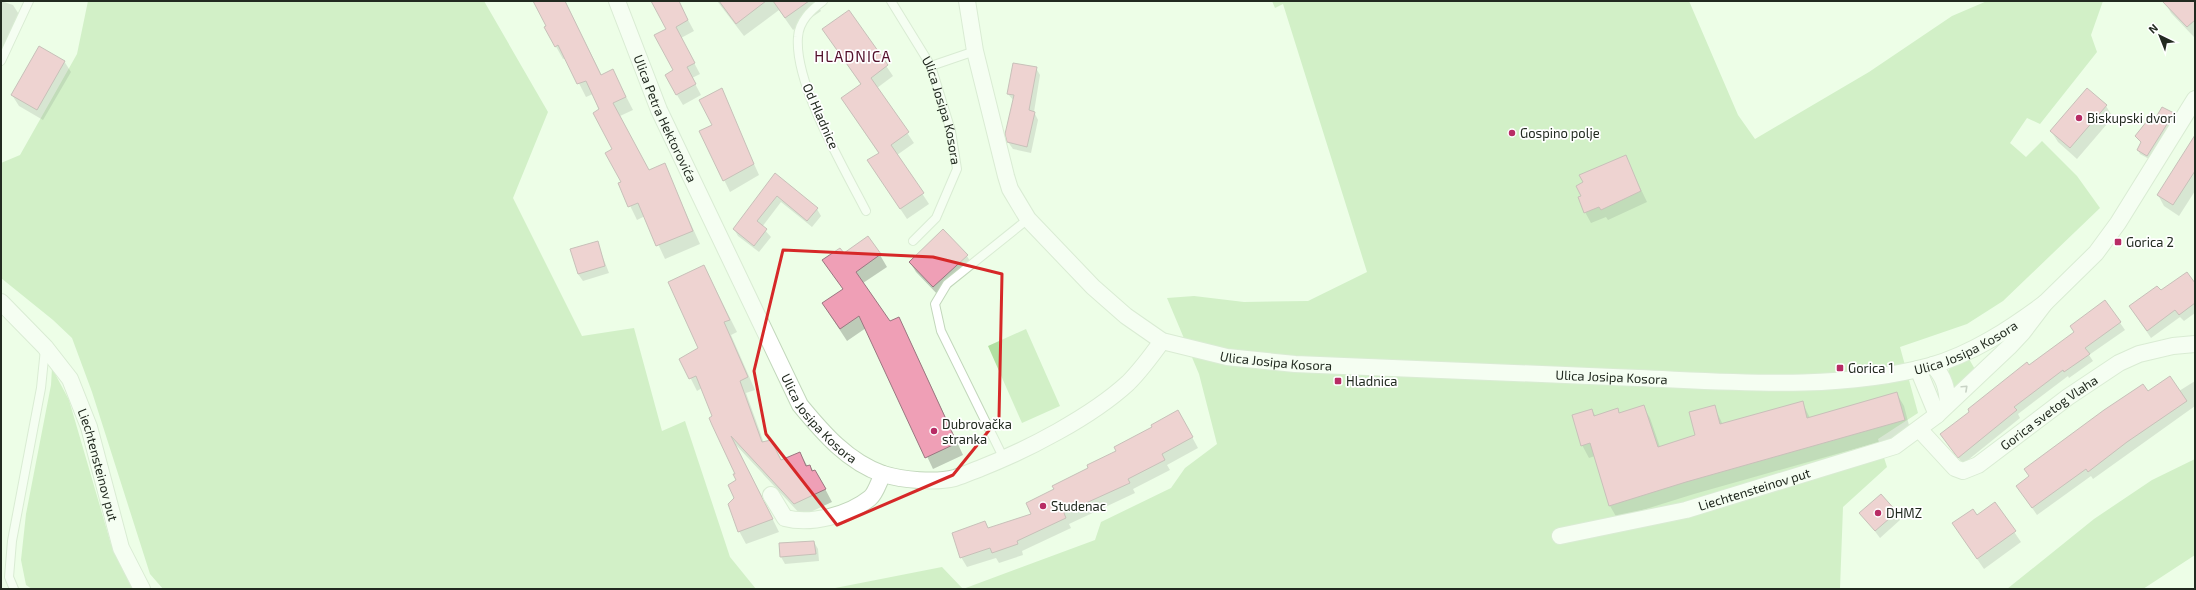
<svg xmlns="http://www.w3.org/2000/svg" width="2196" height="590" font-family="'Exo 2',sans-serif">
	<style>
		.green { fill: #b1e0a1 }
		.shadow { fill: #0003 }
		.building { fill: #ef9fb6; stroke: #9a7780 }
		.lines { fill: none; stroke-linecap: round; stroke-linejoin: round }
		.lane-casing { stroke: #c2d7bb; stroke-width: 10 }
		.street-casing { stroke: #c2d7bb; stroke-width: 18 }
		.lane { stroke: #fff; stroke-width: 8 }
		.street { stroke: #fff; stroke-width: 16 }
		.oneway { stroke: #9c9f9b }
		.marked { fill: none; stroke: #d62828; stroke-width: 3; stroke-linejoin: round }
		.poi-dot { fill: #b82c65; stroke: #fff; stroke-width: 1.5 }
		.labels { text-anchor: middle; stroke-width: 3.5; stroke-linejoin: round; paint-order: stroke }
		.street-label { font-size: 13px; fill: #222a20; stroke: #fff }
		.poi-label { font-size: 13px; fill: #222a20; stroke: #fff; text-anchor: start }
		.quarter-label { font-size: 15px; letter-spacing: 1px; fill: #53102b; stroke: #fff }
	</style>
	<rect width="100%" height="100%" fill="#edfee7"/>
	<path class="green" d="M 88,1 L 484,1 L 548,112 L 513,198 L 582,336 L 634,328 L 662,431 L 685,421 L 730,557 L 756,589 L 163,589 L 150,574 L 92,392 L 72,338 L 53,320 L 1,278 L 1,163 L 20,155 L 77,54 Z
		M 1272,1 L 1689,1 L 1738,115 L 1755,139 L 1869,72 L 1952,16 L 1987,1 L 2103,1 L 2091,35 L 2097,52 L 2040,124 L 2027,118 L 2010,143 L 2026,157 L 2042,141 L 2077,176 L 2100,208 L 2003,301 L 1967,324 L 1900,347 L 1918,413 L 1878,439 L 1887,467 L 1843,507 L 1840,589 L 830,589 L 942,567 L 963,589 L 1095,540 L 1101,522 L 1171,488 L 1185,468 L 1217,444 L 1199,374 L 1167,298 L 1194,296 L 1244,302 L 1308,301 L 1367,272 L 1283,4 L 1275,8 Z
		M 1026,329 L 1060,406 L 1022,423 L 988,346 Z
		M 1969,359 L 1976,371 L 1954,389 L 1948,371 L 1952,366 Z
		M 52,368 L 69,400 L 111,544 L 132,589 L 32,589 L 26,585 L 21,560 L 26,514 L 51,385 Z
		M 2195,459 L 2195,555 L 2143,589 L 2007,589 L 2094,519 L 2152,480 Z"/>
	<path class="shadow" d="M 1,1 L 13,5 L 20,16 L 1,53 Z
		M 534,1 L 565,1 L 602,76 L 613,71 L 633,110 L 620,116 L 649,171 L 664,165 L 700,244 L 665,259 L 645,216 L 637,220 L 619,183 L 623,182 L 613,150 L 593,94 L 586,97 L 566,58 L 563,59 L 545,27 L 547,26 Z
		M 655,1 L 678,1 L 694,31 L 681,38 L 700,74 L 692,78 L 701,95 L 683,105 L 677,95 L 667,30 Z
		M 717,1 L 815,1 L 821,11 L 793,30 L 779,10 L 744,36 Z
		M 2166,1 L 2195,1 L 2194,37 L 2171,13 L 2165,2 Z
		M 849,11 L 893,76 L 877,88 L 914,143 L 897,155 L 929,204 L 907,219 L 875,171 L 879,154 L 842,99 L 861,85 L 823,29 Z
		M 64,61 L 71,72 L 43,120 L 19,106 L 12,95 Z
		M 1036,68 L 1040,75 L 1034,112 L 1038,120 L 1031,153 L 1013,149 L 1008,142 L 1014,101 L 1008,94 Z
		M 2087,89 L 2106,106 L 2113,117 L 2077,159 L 2058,142 L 2051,131 Z
		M 721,90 L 759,175 L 730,192 L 700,131 L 713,125 Z
		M 2173,114 L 2175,117 L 2149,159 L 2140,154 L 2138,150 L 2142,143 L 2136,136 Z
		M 2195,137 L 2195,191 L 2179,216 L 2164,206 L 2158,195 Z
		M 1625,156 L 1647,202 L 1608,220 L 1606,217 L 1591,223 L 1585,212 L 1582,196 Z
		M 775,174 L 817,209 L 821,216 L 812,227 L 781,202 L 762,227 L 771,237 L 759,252 L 738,236 L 734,229 Z
		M 597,242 L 609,273 L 583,281 L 578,274 Z
		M 843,255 L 880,255 L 887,267 L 863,283 L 889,322 L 905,330 L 963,455 L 933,469 L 866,328 L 847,341 L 830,315 L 823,303 L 844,290 L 824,260 Z
		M 967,256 L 973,266 L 940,297 L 916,272 L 910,262 Z
		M 704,266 L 737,332 L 731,335 L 755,390 L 746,393 L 764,443 L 771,441 L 782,461 L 800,453 L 808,467 L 810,466 L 822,483 L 832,502 L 802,516 L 736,445 L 779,532 L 746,544 L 739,531 L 737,474 L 702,388 L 697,391 L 681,359 L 699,349 Z
		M 2195,285 L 2195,313 L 2184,321 L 2180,317 L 2151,338 L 2130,307 L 2161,292 Z
		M 2105,301 L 2125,330 L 2089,355 L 2093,361 L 2069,378 L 2068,376 L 2018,414 L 2020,418 L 1963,464 L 1941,434 L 2075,333 Z
		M 2195,381 L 2195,406 L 2093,479 L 2091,476 L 2037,515 L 2017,486 L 2147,392 L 2179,391 Z
		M 1897,394 L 1904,406 L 1911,433 L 1694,494 L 1617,518 L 1610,506 L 1595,456 L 1589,458 L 1582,445 L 1592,410 L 1596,417 L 1617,410 L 1620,414 L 1643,406 L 1650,418 L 1660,447 L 1696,436 L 1714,406 L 1723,425 L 1802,402 L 1810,418 Z
		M 1178,411 L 1198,448 L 1167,465 L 1170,470 L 1133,489 L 1135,493 L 1069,524 L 1071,528 L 1022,551 L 1023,555 L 999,563 L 996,558 L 967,567 L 961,557 L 989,529 L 1032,514 L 1056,490 Z
		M 1881,496 L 1900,520 L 1880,538 L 1861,513 Z
		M 1995,504 L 2021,542 L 1984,569 L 1953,524 L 1977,517 Z
		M 814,542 L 818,549 L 819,561 L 785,564 L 781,557 Z"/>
	<path class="building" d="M 533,1 L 565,1 L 601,75 L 613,69 L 626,97 L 613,103 L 649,170 L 665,163 L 693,231 L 656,246 L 638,203 L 628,207 L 618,183 L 621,182 L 605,153 L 612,149 L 593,113 L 599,109 L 586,81 L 577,84 L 558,45 L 555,47 L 544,27 L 546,26 Z
		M 651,1 L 679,1 L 688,20 L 676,27 L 695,63 L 687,67 L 696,84 L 676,95 L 665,75 L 673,70 L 654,35 L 666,29 Z
		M 719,1 L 766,1 L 736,24 Z
		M 773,1 L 809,1 L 785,18 Z
		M 2162,1 L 2195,1 L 2195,20 L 2187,27 Z
		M 849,10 L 888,65 L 871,78 L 909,132 L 891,145 L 924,193 L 900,209 L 867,160 L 879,153 L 841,98 L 861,84 L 822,29 Z
		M 39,46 L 65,61 L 37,110 L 11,95 Z
		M 1013,63 L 1037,67 L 1029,110 L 1035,112 L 1027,147 L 1007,142 L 1005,134 L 1014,95 L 1007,94 Z
		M 722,88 L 754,164 L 723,181 L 699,131 L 712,125 L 699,100 Z
		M 2087,88 L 2107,105 L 2070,148 L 2050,131 Z
		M 2162,107 L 2174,113 L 2147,156 L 2137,150 L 2141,142 L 2135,136 L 2147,121 L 2152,124 Z
		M 2195,135 L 2195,171 L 2173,205 L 2157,195 Z
		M 1626,155 L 1641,191 L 1601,210 L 1599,207 L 1584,213 L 1578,197 L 1581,196 L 1576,186 L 1583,182 L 1579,175 Z
		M 775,173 L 818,208 L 807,221 L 777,196 L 757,221 L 767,229 L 754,246 L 733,229 Z
		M 943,229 L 968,255 L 933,287 L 909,262 Z
		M 868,236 L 881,254 L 856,272 L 890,321 L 899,317 L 957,443 L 925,458 L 859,316 L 840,329 L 822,303 L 843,289 L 822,260 L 840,248 L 844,253 Z
		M 598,241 L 605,266 L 578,274 L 570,249 Z
		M 704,265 L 730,320 L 724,322 L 748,377 L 740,381 L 762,442 L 771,440 L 781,460 L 800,452 L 806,466 L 810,465 L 812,471 L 815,470 L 826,489 L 794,504 L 731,436 L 773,519 L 738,532 L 728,504 L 734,498 L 728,485 L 736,480 L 733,474 L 735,474 L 712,425 L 709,418 L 712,416 L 696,376 L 689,379 L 679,359 L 698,348 L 668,282 Z
		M 2187,272 L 2195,283 L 2195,303 L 2179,315 L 2175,310 L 2147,331 L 2129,306 L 2157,286 L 2161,290 Z
		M 2105,300 L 2121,322 L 2085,348 L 2090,354 L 2064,372 L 2063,370 L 2014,407 L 2017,410 L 1958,458 L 1940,434 L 1969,412 L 1968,409 L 2027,362 L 2029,365 L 2074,332 L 2070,326 Z
		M 2170,376 L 2187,401 L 2127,442 L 2088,472 L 2086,469 L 2032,508 L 2016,486 L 2029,476 L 2024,469 L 2104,410 L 2143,384 L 2148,391 Z
		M 1897,392 L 1905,420 L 1686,482 L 1609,506 L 1590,443 L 1581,446 L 1572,415 L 1592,409 L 1594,416 L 1618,408 L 1619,413 L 1644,405 L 1658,447 L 1695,435 L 1689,412 L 1715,405 L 1720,424 L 1803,401 L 1807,418 Z
		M 1178,410 L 1193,437 L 1162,454 L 1165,460 L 1128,479 L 1130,483 L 1064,513 L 1066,518 L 1017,541 L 1018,544 L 992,553 L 990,548 L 960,558 L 952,533 L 985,521 L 988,528 L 1031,514 L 1026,503 L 1054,489 L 1052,486 L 1088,468 L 1087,465 L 1116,451 L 1114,447 L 1152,427 L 1151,425 Z
		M 1881,494 L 1897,512 L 1875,531 L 1859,513 Z
		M 1995,502 L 2016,531 L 1977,559 L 1952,523 L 1973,509 L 1977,515 Z
		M 814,541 L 816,554 L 780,557 L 779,543 Z"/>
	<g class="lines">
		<defs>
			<g id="lane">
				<path d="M 823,1 C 811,10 799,21 798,37 C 794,84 844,168 866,211"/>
				<path id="s1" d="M 891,1 L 931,66 L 951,131 L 957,169 L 936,218 L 913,241"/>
				<path d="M 1,61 L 29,1"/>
				<path d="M 931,66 L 975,51"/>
				<path d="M 1004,459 L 941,331 L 935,304 L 947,284 L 1028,219"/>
				<path d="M 14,589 L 9,577 L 12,541 L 41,388 L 45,349"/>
			</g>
			<g id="street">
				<path id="s2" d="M 617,1 L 659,110 L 800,405 C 823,433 848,462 883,474 C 903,480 935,483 955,478 C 964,475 973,471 981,468 C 1027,450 1091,417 1128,383 C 1141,370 1152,355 1162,341"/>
				<path id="s3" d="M 967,1 L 975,51 L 1006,176 L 1010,189 L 1028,219 L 1093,287 L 1126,316 L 1162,341 L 1227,357 L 1295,364 C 1410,369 1524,373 1638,378 C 1734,382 1837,391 1930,366 C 1972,354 2010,329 2045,303"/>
				<path id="s4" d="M 1,302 L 45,347 L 70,379 L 89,427 L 121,548 L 142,589"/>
				<path d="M 1933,365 C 1944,377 1947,388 1948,404"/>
				<path d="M 1918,369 L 1937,415"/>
				<path id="s5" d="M 1919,429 L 1955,468 L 1963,471 L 1978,465 L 2068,397 L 2119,363 L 2139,354 L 2173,346 L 2195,344"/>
				<path d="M 771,495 L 785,518 C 811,525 849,515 870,498 C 876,493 879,481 883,474"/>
				<path id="s6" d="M 1560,536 L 1686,510 L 1895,446 L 1937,415 L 2009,347 L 2023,332 L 2045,303 L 2096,253 L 2118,223 L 2195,99"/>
			</g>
		</defs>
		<use href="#lane" class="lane-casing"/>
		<use href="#street" class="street-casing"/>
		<use href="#lane" class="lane"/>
		<use href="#street" class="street"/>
	</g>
	<defs><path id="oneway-chevron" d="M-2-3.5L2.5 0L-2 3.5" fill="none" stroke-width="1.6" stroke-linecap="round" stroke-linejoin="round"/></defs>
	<use class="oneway" href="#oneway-chevron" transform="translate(1965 388) rotate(-43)"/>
	<path d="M0 0H2196V590H0ZM 783,250 L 933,257 L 1002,274 L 999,418 L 953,475 L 837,525 L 766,434 L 754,371 Z" fill="#edfee7" fill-opacity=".55" fill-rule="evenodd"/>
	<path class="marked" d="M 783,250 L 933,257 L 1002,274 L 999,418 L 953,475 L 837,525 L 766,434 L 754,371 Z"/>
	<g class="poi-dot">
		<circle cx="2079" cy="118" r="4"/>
		<circle cx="1512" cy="133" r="4"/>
		<rect x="2114" y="238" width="8" height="8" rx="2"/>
		<rect x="1836" y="364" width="8" height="8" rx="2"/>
		<rect x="1334" y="377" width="8" height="8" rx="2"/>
		<circle cx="934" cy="431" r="4"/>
		<circle cx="1043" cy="506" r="4"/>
		<circle cx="1878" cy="513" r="4"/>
	</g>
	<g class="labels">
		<g class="street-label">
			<text dy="5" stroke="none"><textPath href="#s1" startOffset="122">Ulica Josipa Kosora</textPath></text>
			<text transform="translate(821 116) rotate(66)" y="5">Od Hladnice</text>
			<text dy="5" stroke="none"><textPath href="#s2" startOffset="127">Ulica Petra Hektorovića</textPath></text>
			<text dy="5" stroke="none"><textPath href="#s3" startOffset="1222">Ulica Josipa Kosora</textPath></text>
			<text dy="5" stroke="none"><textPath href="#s3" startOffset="526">Ulica Josipa Kosora</textPath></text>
			<text dy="5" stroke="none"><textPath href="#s3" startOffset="862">Ulica Josipa Kosora</textPath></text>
			<text dy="5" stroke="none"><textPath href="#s5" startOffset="166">Gorica svetog Vlaha</textPath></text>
			<text dy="5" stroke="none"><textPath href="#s2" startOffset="466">Ulica Josipa Kosora</textPath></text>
			<text dy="5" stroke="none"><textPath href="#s4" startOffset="194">Liechtensteinov put</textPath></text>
			<text dy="5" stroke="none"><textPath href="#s6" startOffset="200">Liechtensteinov put</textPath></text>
		</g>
		<g class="poi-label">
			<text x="2087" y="123">Biskupski dvori</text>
			<text x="1520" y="138">Gospino polje</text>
			<text x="2126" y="247">Gorica 2</text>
			<text x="1848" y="373">Gorica 1</text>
			<text x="1346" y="386">Hladnica</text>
			<text x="942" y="429">Dubrovačka<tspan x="942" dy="15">stranka</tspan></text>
			<text x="1051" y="511">Studenac</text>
			<text x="1886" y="518">DHMZ</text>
		</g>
		<g class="quarter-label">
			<text x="853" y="62">HLADNICA</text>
		</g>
	</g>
	<rect width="2196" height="590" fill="none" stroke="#222a20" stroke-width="4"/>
	<g transform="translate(2160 36) rotate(317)" stroke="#ffffff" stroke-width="3" paint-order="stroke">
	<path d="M0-3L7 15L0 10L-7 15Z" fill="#222a20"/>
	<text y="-6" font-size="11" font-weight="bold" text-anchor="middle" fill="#222a20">N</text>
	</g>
</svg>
